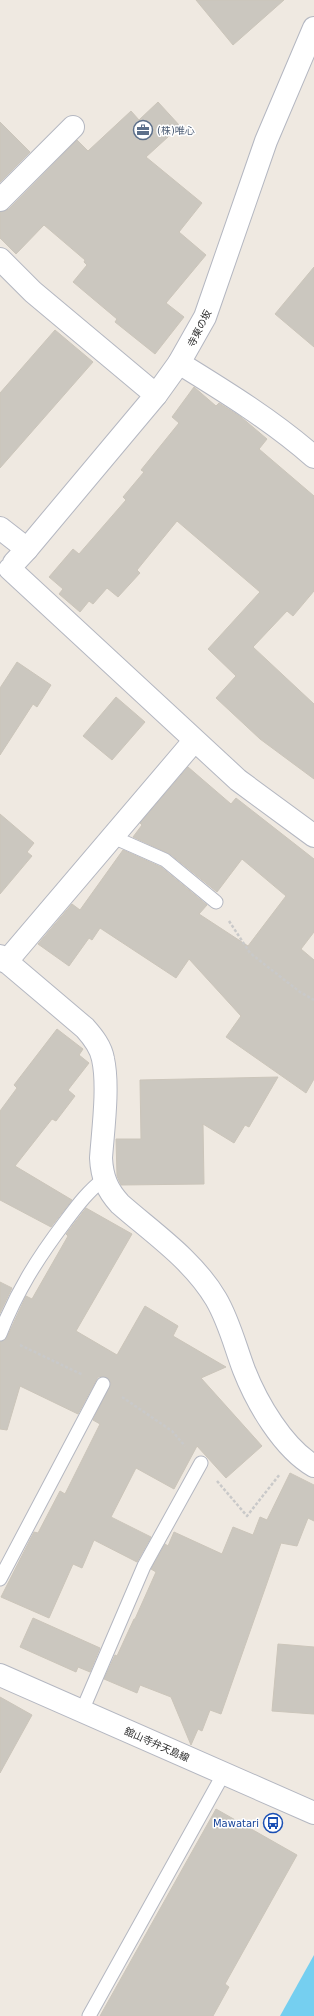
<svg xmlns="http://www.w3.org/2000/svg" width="314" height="2016" font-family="'DejaVu Sans','Noto Sans JP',sans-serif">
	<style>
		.water { fill: #75cff0 }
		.building { fill: #cbc7bf; stroke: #cbc5ba }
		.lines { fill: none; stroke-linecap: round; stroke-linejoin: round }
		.service-casing { stroke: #b4b7c1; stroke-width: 15 }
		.minor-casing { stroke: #b4b7c1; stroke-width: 24 }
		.tertiary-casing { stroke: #b4b7c1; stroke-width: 24 }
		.secondary-casing { stroke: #b4b7c1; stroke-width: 24 }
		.path { stroke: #c9c9c9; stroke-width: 2.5; stroke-dasharray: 3 2; stroke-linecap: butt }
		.service { stroke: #fff; stroke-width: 13 }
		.minor { stroke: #fff; stroke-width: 22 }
		.tertiary { stroke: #fff; stroke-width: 22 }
		.secondary { stroke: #fff; stroke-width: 22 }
		.labels { text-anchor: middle; stroke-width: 3; stroke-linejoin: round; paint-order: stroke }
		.service-label { font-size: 10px; fill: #4e5e75; stroke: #fff; text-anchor: start }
		.street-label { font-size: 10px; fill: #2e2e2e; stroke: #fff }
		.transit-label { font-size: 10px; fill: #164399; stroke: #fff; text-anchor: end }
	</style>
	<rect width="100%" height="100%" fill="#efe9e1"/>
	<path class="water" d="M 314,1955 L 314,2016 L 280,2016 Z"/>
	<path class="building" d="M 196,0 L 284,0 L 233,45 Z
		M 158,102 L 180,126 L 146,157 L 202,203 L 179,232 L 206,255 L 166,303 L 184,317 L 155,354 L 115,322 L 117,319 L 73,282 L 87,265 L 84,262 L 85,260 L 44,225 L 16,254 L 0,238 L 0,212 L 9,209 L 77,140 L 88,151 L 131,111 L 139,120 Z
		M 0,122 L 30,152 L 0,182 Z
		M 314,267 L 314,347 L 275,314 Z
		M 55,330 L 93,362 L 0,468 L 0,393 Z
		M 194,387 L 216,406 L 219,403 L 241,417 L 267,439 L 259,449 L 314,496 L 314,591 L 293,616 L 287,611 L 253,647 L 314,704 L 314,779 L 260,739 L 216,698 L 236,676 L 208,649 L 260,592 L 177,521 L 137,570 L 140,573 L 118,597 L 107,588 L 93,604 L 89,601 L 80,612 L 59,594 L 63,589 L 49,577 L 73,549 L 79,554 L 126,500 L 123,497 L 144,472 L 141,470 L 179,423 L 172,417 Z
		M 17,662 L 51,685 L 37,707 L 33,704 L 0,755 L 0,688 Z
		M 116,697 L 145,722 L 112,760 L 83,736 Z
		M 188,767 L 231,804 L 236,798 L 314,859 L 314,932 L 301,949 L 314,960 L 314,1079 L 306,1093 L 226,1037 L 241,1016 L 189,959 L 176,978 L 100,928 L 92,940 L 89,938 L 69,966 L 38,944 L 72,904 L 80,910 L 123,850 L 161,867 L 207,905 L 199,914 L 248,946 L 286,896 L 242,859 L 217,892 L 170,854 L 133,837 L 142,825 L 140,823 Z
		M 0,814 L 34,843 L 27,852 L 32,856 L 0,894 Z
		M 57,1029 L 83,1049 L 79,1055 L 89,1063 L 68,1090 L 75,1096 L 56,1121 L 52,1119 L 15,1166 L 72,1200 L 51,1227 L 0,1200 L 0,1111 L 17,1088 L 14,1085 Z
		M 278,1077 L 249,1127 L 245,1125 L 234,1143 L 203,1124 L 204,1184 L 121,1185 L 117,1176 L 116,1139 L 141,1139 L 140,1080 Z
		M 86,1208 L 132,1234 L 76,1331 L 117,1355 L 145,1306 L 178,1326 L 173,1336 L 226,1367 L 201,1378 L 262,1446 L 226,1478 L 197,1446 L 174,1489 L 136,1468 L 111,1517 L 151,1537 L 137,1562 L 94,1540 L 82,1568 L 73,1564 L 49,1618 L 1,1597 L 34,1532 L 38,1533 L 60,1491 L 65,1494 L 100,1424 L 93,1420 L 111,1383 L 106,1377 L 98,1377 L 78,1414 L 20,1386 L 7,1430 L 0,1429 L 0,1342 L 7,1337 L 26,1296 L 32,1299 L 68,1236 L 66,1234 Z
		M 0,1282 L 12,1288 L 0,1313 Z
		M 290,1473 L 314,1485 L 314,1521 L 308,1518 L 297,1546 L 281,1543 L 221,1714 L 210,1710 L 202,1731 L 198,1729 L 191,1745 L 171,1697 L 140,1685 L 137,1693 L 104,1679 L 115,1655 L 117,1656 L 134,1619 L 135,1619 L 156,1572 L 151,1569 L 165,1544 L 168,1546 L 174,1532 L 222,1554 L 233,1527 L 253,1535 L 260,1517 L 267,1520 Z
		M 33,1618 L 100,1648 L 90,1672 L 78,1667 L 76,1672 L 20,1647 Z
		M 278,1644 L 314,1647 L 314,1714 L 272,1711 Z
		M 0,1697 L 32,1715 L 0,1773 Z
		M 216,1809 L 297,1855 L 225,1984 L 229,1987 L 213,2016 L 100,2016 Z"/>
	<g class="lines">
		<defs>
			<path id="service" d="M 113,837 L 165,860 L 216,902
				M 0,1334 C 17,1291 37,1259 65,1222 C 77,1206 88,1191 104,1179
				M 0,1579 L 103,1384
				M 82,1711 L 144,1566 L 201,1463
				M 89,2016 L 224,1773"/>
			<path id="minor" d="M 0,200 L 73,127
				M 0,259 L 33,292 L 156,395
				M 179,363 C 226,392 273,421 314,457
				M 0,528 L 27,549 L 14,563
				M 10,569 L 238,780 L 314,836
				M 0,956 L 85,1028 C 93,1037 101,1047 103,1059 C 109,1086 103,1130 101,1158 C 102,1177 107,1190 120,1204 C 153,1233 193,1260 216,1299 C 229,1321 235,1346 244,1370 C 257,1403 283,1448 314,1466
				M 6,962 L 194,741"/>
			<path id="tertiary" d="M 27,549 L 156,395 L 179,363 L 205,317 L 266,141 L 314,28"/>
			<path id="secondary" d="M 0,1675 L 314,1813"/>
		</defs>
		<use href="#service" class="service-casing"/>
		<use href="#minor" class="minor-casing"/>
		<use href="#tertiary" class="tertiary-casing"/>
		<use href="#secondary" class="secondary-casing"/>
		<path class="path" d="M 229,921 L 250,953 L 300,992 L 314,1000
			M 20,1345 L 83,1375
			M 122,1397 L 172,1431 L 185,1446
			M 217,1481 L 247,1516 L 280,1474"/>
		<use href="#service" class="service"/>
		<use href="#minor" class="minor"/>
		<use href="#tertiary" class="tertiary"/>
		<use href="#secondary" class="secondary"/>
	</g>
	<defs>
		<symbol id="office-ring" viewBox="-11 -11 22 22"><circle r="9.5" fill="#fff" stroke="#5c6f8a" stroke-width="1.5"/><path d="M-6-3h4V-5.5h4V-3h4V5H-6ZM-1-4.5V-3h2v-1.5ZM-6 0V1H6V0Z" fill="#5c6f8a"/></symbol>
		<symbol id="bus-ring" viewBox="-11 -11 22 22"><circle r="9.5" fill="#fff" stroke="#1a4fb4" stroke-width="1.5"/><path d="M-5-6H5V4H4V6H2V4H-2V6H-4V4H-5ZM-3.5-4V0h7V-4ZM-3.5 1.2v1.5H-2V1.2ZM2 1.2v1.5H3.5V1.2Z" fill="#1a4fb4"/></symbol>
	</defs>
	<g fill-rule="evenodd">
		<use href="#office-ring" x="132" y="119" width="22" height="22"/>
		<use href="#bus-ring" x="262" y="1812" width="22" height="22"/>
	</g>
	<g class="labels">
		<g class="service-label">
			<text x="157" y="134">(株)唯心</text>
		</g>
		<g class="street-label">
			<text transform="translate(199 328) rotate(-63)" y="4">寺東の坂</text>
			<text transform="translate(157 1744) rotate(24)" y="4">舘山寺弁天島線</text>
		</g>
		<g class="transit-label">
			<text x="259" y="1827">Mawatari</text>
		</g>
	</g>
</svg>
